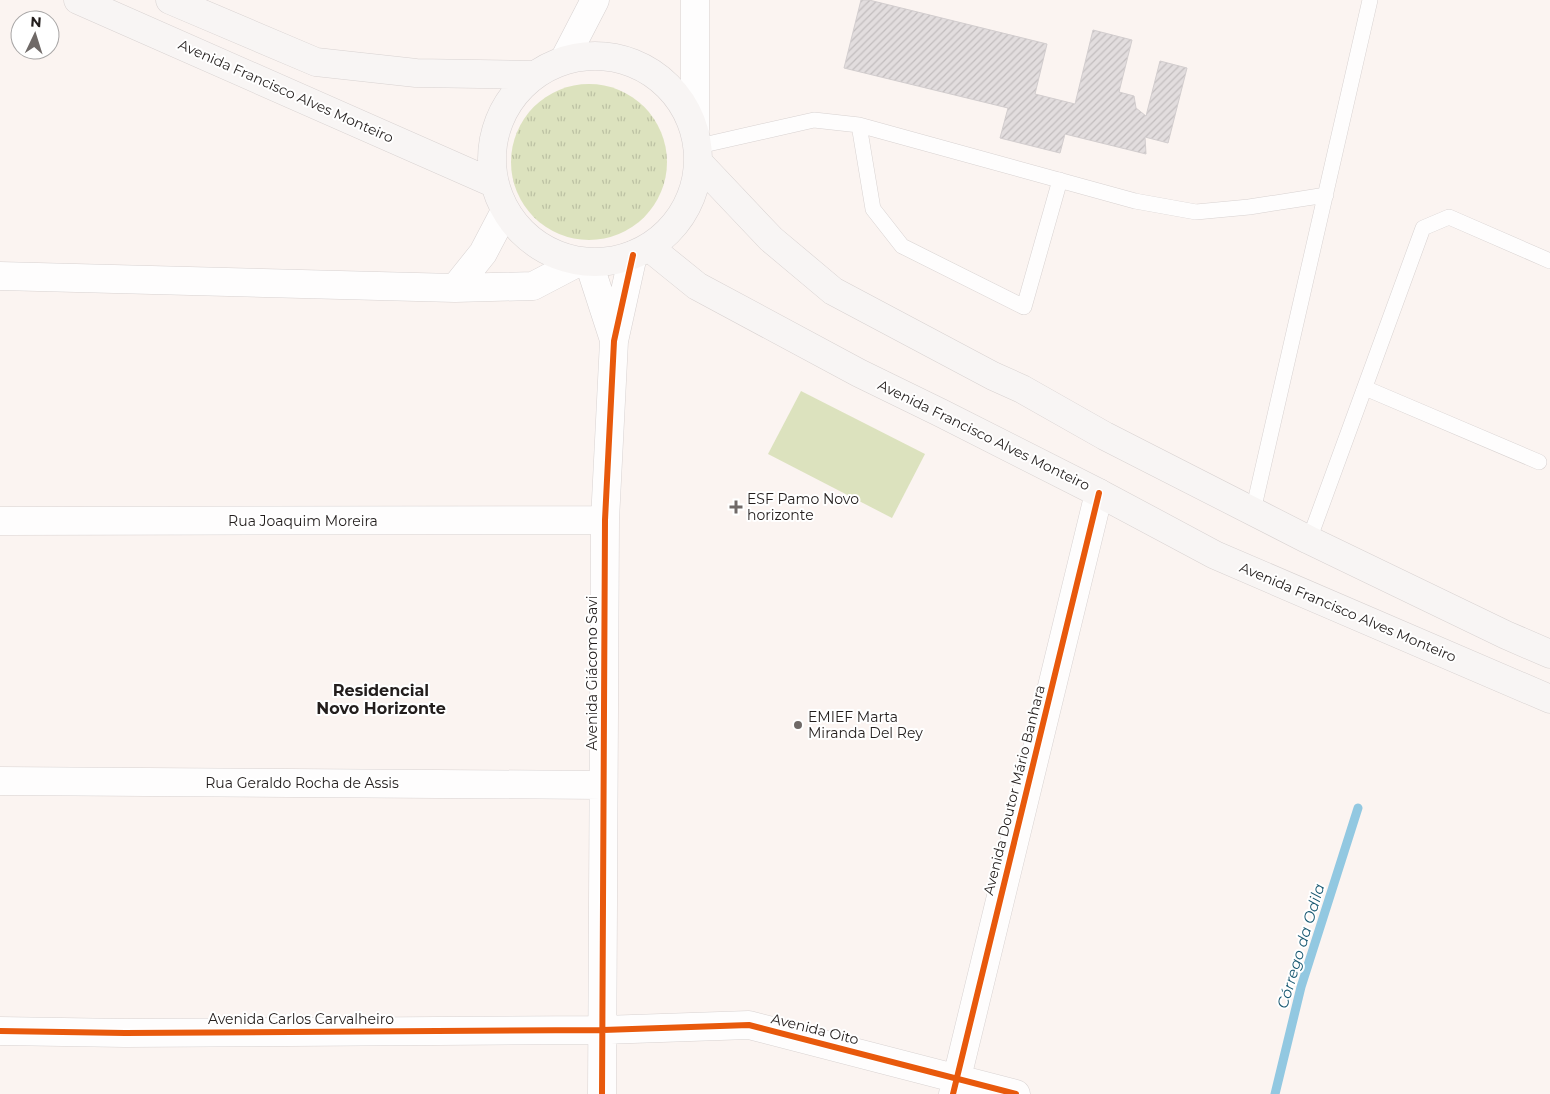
<svg xmlns="http://www.w3.org/2000/svg" width="1550" height="1094" font-family="Montserrat,sans-serif">
	<style>
		.grass { fill: url(#grass-tufts) }
		.pitch { fill: #dce2be }
		.lines { fill: none; stroke-linecap: round; stroke-linejoin: round }
		.stream { stroke: #92c8e1; stroke-width: 9 }
		.building { fill: url(#building-hatch); stroke: #d2cdce }
		.service-casing { stroke: #d8d2d1; stroke-width: 16 }
		.minor-casing { stroke: #d8d2d1; stroke-width: 29 }
		.tertiary-casing { stroke: #d8d2d1; stroke-width: 29 }
		.secondary-casing { stroke: #d8d2d1; stroke-width: 29 }
		.service { stroke: #fefdfd; stroke-width: 15 }
		.minor { stroke: #fefdfd; stroke-width: 28 }
		.tertiary { stroke: #fefdfd; stroke-width: 28 }
		.secondary { stroke: #f8f5f4; stroke-width: 28 }
		.cycleway-casing { stroke: #fff; stroke-width: 9 }
		.cycleway { stroke: #e8590c; stroke-width: 6 }
		.poi-dot { fill: #6f6967; stroke: #fff; stroke-width: 2 }
		.labels { text-anchor: middle; stroke-width: 4; stroke-linejoin: round; paint-order: stroke }
		.street-label { font-size: 14px; fill: #231e1d; stroke: #fff }
		.poi-label { font-size: 14px; fill: #231e1d; stroke: #fff; text-anchor: start }
		.water-label { font-size: 15px; font-style: italic; fill: #195972; stroke: #fff }
		.quarter-label { font-size: 16px; font-weight: bold; fill: #231e1d; stroke: #fff }
	</style>
	<defs>
		<pattern id="grass-tufts" width="24" height="20" patternUnits="userSpaceOnUse" patternTransform="scale(1.25)"><rect width="24" height="20" fill="#dce2be"/><path d="M3 7l-1-3M5 7V3M7 7l1-3M15 17l-1-3M17 17v-4M19 17l1-3" fill="none" stroke="#bcc1a3"/></pattern>
		<pattern id="building-hatch" width="6" height="6" patternUnits="userSpaceOnUse" patternTransform="scale(1.25)"><rect width="6" height="6" fill="#e2ddde"/><path d="M-1 1l2-2M0 6l6-6M5 7l2-2" fill="none" stroke="#c2bdbe"/></pattern>
	</defs>
	<rect width="100%" height="100%" fill="#fbf4f1"/>
	<path class="grass" d="M511 162a78 78 0 1 1 156 0a78 78 0 1 1-156 0Z"/>
	<path class="pitch" d="M 801,391 L 925,454 L 892,518 L 768,454 Z"/>
	<g class="lines">
		<path class="stream" d="M 1275,1094 L 1301,987 L 1358,808"/>
	</g>
	<path class="building" d="M 861,0 L 869,0 L 1047,44 L 1035,94 L 1075,104 L 1093,30 L 1132,40 L 1119,92 L 1134,96 L 1136,108 L 1146,116 L 1160,61 L 1187,68 L 1168,143 L 1145,137 L 1146,154 L 1065,134 L 1060,153 L 1000,138 L 1008,108 L 844,68 Z"/>
	<g class="lines">
		<defs>
			<path id="service" d="M 859,125 L 873,209 L 902,246 L 1024,307 L 1060,180
				M 699,146 L 814,120 L 859,125 L 1135,201 L 1196,212 L 1249,207 L 1326,195
				M 1365,388 L 1539,462
				M 1253,511 L 1370,0
				M 1309,540 L 1423,228 L 1449,217 L 1550,261"/>
			<path id="minor" d="M 589,263 L 614,340
				M 0,276 L 455,288 L 533,286 L 577,263
				M 455,288 L 483,253 L 505,211
				M 0,521 L 605,520
				M 0,781 L 603,785
				M 0,1031 L 125,1033 L 603,1030 L 749,1025 L 1016,1094
				M 602,1094 L 605,520 L 614,341 L 633,255
				M 953,1094 L 1099,493"/>
			<path id="tertiary" d="M 564,60 L 595,0
				M 695,129 L 695,0"/>
			<path id="secondary" d="M 78,0 L 493,183
				M 170,0 L 316,62 L 416,73 L 535,75
				M492 159a103 103 0 1 1 206 0a103 103 0 1 1-206 0Z
				M 699,163 L 771,239 L 833,291 L 993,376 L 1022,389 L 1105,436 L 1309,540 L 1506,635 L 1550,654
				M 650,248 L 697,286 L 859,373 L 941,413 L 1099,493 L 1215,555 L 1550,699"/>
		</defs>
		<use href="#service" class="service-casing"/>
		<use href="#minor" class="minor-casing"/>
		<use href="#tertiary" class="tertiary-casing"/>
		<use href="#secondary" class="secondary-casing"/>
		<use href="#service" class="service"/>
		<use href="#minor" class="minor"/>
		<use href="#tertiary" class="tertiary"/>
		<use href="#secondary" class="secondary"/>
		<defs>
			<path id="cycleway" d="M 0,1031 L 125,1033 L 603,1030 L 749,1025 L 1016,1094
				M 602,1094 L 605,520 L 614,341 L 633,255
				M 953,1094 L 1099,493"/>
		</defs>
		<use href="#cycleway" class="cycleway-casing"/>
		<use href="#cycleway" class="cycleway"/>
	</g>
	<g class="poi-dot">
		<path d="M733.5 499.5h5v5h5v5h-5v5h-5v-5h-5v-5h5z"/>
		<circle cx="798" cy="725" r="5"/>
	</g>
	<g class="labels">
		<g class="street-label">
			<text transform="translate(286 91) rotate(24)" y="5">Avenida Francisco Alves Monteiro</text>
			<text transform="translate(984 435) rotate(26)" y="5">Avenida Francisco Alves Monteiro</text>
			<text x="303" y="526">Rua Joaquim Moreira</text>
			<text transform="translate(1348 612) rotate(23)" y="5">Avenida Francisco Alves Monteiro</text>
			<text transform="translate(592 673) rotate(-90)" y="5">Avenida Giácomo Savi</text>
			<text x="302" y="788">Rua Geraldo Rocha de Assis</text>
			<text transform="translate(1014 790) rotate(-76)" y="5">Avenida Doutor Mário Banhara</text>
			<text x="301" y="1024">Avenida Carlos Carvalheiro</text>
			<text transform="translate(815 1029) rotate(14)" y="5">Avenida Oito</text>
		</g>
		<g class="poi-label">
			<text x="747" y="504">ESF Pamo Novo<tspan x="747" dy="16">horizonte</tspan></text>
			<text x="808" y="722">EMIEF Marta<tspan x="808" dy="16">Miranda Del Rey</tspan></text>
		</g>
		<g class="water-label">
			<text transform="translate(1301 946) rotate(-73)" y="5">Córrego da Odila</text>
		</g>
		<g class="quarter-label">
			<text x="381" y="696">Residencial<tspan x="381" dy="18">Novo Horizonte</tspan></text>
		</g>
	</g>
	<g transform="translate(35 35) rotate(4)"><circle r="24" fill="#ffffff" stroke="#a7a5a5"/>
	<path d="M0-4L9 19L0 12L-9 19Z" fill="#6f6967"/>
	<text y="-8" font-size="14" font-weight="bold" text-anchor="middle" fill="#231e1d">N</text>
	</g>
</svg>
